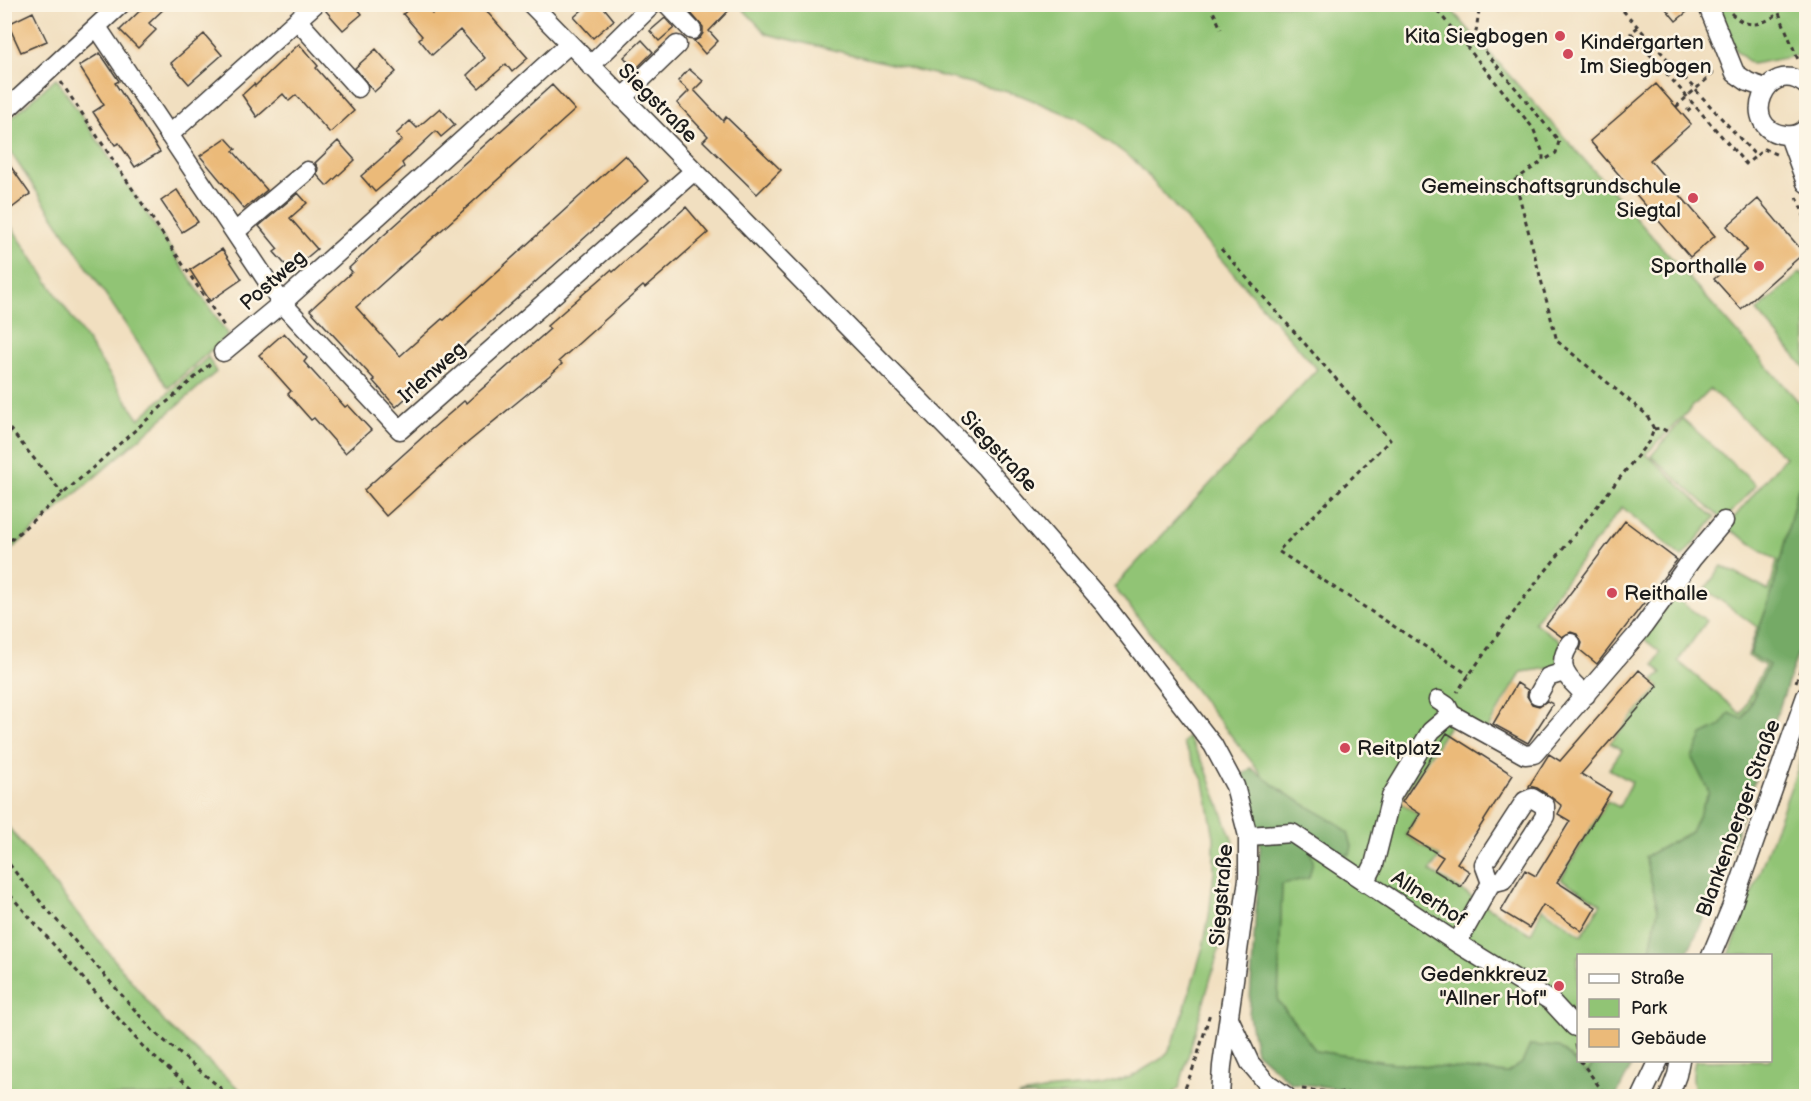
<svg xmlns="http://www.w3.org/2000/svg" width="1811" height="1101" font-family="'Balsamiq Sans',sans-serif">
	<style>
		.green { fill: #91c475; stroke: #567048; stroke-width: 1.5; fill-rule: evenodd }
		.forest { fill: #74aa66; stroke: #486341; stroke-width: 1.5 }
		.building { fill: #ebba79 }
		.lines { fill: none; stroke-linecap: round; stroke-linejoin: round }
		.minor-casing { stroke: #3c3935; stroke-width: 21 }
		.path { stroke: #3c3935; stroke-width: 3; stroke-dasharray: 4.5 4.5; stroke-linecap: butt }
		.minor { stroke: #fff; stroke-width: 18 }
		.path-bridge { stroke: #3c3935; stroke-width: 3; stroke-dasharray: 4.5 4.5; stroke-linecap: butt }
		.poi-dot { fill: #d1495b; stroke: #fcf5e5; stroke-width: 2 }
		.labels { text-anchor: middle; stroke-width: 5; stroke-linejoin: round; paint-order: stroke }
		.poi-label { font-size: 21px; fill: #1c1c1c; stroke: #fcf5e5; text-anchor: end }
		.street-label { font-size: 21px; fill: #1c1c1c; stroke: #fcf5e5 }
	</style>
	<rect width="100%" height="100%" fill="#fcf5e5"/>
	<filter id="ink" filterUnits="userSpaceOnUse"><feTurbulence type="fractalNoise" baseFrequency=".0167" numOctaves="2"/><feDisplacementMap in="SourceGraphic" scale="12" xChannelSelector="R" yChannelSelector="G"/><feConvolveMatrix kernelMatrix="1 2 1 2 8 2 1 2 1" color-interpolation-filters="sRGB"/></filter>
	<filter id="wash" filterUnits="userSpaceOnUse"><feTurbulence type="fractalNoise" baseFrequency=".008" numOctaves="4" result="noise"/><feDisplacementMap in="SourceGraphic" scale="24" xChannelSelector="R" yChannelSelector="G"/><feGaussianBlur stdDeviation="1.35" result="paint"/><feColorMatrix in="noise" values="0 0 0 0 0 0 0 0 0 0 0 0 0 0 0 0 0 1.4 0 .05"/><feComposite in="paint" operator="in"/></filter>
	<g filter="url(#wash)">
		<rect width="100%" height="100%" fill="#f1dfc0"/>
		<path class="green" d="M 739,5 L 1447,5 L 1806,410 L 1806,479 L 1798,488 L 1773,590 L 1750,654 L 1769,664 L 1742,720 L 1721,726 L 1692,758 L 1709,792 L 1691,832 L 1645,857 L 1658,909 L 1649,955 L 1578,956 L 1578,1060 L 1595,1061 L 1588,1074 L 1522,1063 L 1508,1073 L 1385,1062 L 1316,1051 L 1278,1001 L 1285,793 L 1266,780 L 1114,587 L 1317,369 L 1135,161 L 1078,119 L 1020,95 L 767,34 ZM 1710,389 L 1785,457 L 1726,527 L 1777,560 L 1769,591 L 1722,566 L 1705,589 L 1757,627 L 1748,656 L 1765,666 L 1741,714 L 1678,661 L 1707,621 L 1672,596 L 1640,636 L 1660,652 L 1654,665 L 1662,673 L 1653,681 L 1659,687 L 1610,743 L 1622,750 L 1609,769 L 1632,782 L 1619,807 L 1607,801 L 1561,879 L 1601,904 L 1582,935 L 1542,908 L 1531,934 L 1430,871 L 1440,857 L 1406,835 L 1418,814 L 1400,802 L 1454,718 L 1483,736 L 1522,672 L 1558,667 L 1561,642 L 1534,622 L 1622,507 L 1682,557 L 1715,518 L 1646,454 Z
			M 1718,5 L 1806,5 L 1806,54 L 1752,64 L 1736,51 Z
			M 56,78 L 228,335 L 168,388 L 5,144 L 5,124 Z
			M 5,217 L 139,419 L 208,357 L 216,372 L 5,555 Z
			M 1801,272 L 1806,279 L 1806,369 L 1757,311 Z
			M 1683,419 L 1756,485 L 1724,521 L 1651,456 Z
			M 1188,737 L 1205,766 L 1233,842 L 1222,939 L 1179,1088 L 1169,1096 L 1017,1096 L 1053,1089 L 1102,1085 L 1131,1077 L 1161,1059 L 1168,1052 L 1179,1027 L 1203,947 L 1209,916 L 1214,872 L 1214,837 L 1204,782 L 1183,743 Z
			M 1806,746 L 1806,1096 L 1698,1096 C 1691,1085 1692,1073 1695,1061 L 1770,1060 L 1770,956 L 1729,955 Z
			M 5,823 L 165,1023 L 247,1096 L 5,1096 Z"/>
		<path class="forest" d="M 1806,479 L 1806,630 L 1714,898 L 1686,955 L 1649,955 L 1658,909 L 1645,857 L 1691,832 L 1709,792 L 1692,758 L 1702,735 L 1721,726 L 1729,713 L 1743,719 L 1769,665 L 1750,654 L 1773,590 L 1798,488 Z
			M 1251,768 L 1285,793 L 1337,823 L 1348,833 L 1352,846 L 1350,854 L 1340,856 L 1308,840 L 1313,861 L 1309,878 L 1282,884 L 1278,1001 L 1316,1051 L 1385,1062 L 1507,1073 L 1522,1063 L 1530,1045 L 1559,1047 L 1587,1073 L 1595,1061 L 1634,1061 L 1616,1096 L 1409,1096 L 1291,1083 L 1256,1052 L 1249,1016 L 1260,847 L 1256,827 L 1241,776 Z"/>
		<g id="blocks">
			<path class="building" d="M 147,4 L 169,4 L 149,23 L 156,30 L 138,48 L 120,30 Z
				M 333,4 L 354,4 L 362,14 L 343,30 L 326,11 Z
				M 415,4 L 424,4 L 432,14 L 443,4 L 480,4 L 528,58 L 512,72 L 506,64 L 479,88 L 467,75 L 485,58 L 460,30 L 432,55 L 419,39 L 422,36 L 403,14 Z
				M 589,4 L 601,4 L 614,20 L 593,38 L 574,17 Z
				M 683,4 L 735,4 L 709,31 L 718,41 L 705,54 L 694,41 L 700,38 L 703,33 L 703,27 Z
				M 1662,4 L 1680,4 L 1687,12 L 1676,21 Z
				M 33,12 L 47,41 L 21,52 L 8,24 Z
				M 665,18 L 674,28 L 659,41 L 650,31 Z
				M 204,34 L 222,55 L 189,84 L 171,63 Z
				M 642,40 L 653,52 L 635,70 L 624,57 Z
				M 299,44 L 318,66 L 316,68 L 354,111 L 330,133 L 296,95 L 289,101 L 283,94 L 257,117 L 242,95 L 254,84 L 255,86 Z
				M 376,49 L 396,72 L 374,92 L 355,68 Z
				M 100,53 L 119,81 L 115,83 L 160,152 L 135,167 L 119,143 L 115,145 L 93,112 L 104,105 L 79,66 Z
				M 689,69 L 703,81 L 694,90 L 723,121 L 726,117 L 781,170 L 757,194 L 703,141 L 708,136 L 677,103 L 689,91 L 678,81 Z
				M 1656,84 L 1691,124 L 1650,160 L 1715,236 L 1690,257 L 1590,141 Z
				M 552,85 L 575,110 L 356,307 L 400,356 L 442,319 L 444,320 L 625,155 L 648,181 L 396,407 L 373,381 L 375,380 L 310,310 L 352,272 L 349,268 L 384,235 Z
				M 440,108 L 455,125 L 441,137 L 436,131 L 402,163 L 404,167 L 375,192 L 361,176 L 402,140 L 396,134 L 410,121 L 417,128 Z
				M 226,138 L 236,149 L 233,151 L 267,190 L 244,209 L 200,156 Z
				M 338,141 L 355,160 L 327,186 L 317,175 L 318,168 L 315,163 Z
				M 4,157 L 30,194 L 12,208 L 4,198 Z
				M 177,190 L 198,222 L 182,232 L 161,201 Z
				M 298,193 L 307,203 L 290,218 L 317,249 L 291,271 L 274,252 L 278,249 L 259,226 Z
				M 1758,199 L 1804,253 L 1741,309 L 1714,279 L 1747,250 L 1727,226 Z
				M 686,207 L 708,233 L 645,288 L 643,286 L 607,318 L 559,361 L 562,364 L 549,376 L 460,449 L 386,516 L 364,490 L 426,434 L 464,401 L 466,403 L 550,329 L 547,326 L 573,303 L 611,270 L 613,272 Z
				M 222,249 L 242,279 L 210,301 L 190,270 Z
				M 284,333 L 307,358 L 304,362 L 345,407 L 348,405 L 371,430 L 345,453 L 314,418 L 311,420 L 288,394 L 291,391 L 259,355 Z
				M 1625,521 L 1677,560 L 1597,664 L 1580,650 L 1582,643 L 1577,634 L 1571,632 L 1562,637 L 1546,625 Z
				M 1639,670 L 1658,686 L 1581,774 L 1611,792 L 1557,882 L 1596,907 L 1582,931 L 1543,905 L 1529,928 L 1501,911 L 1525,870 L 1536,876 L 1570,821 L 1558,814 L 1562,806 L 1551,797 L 1537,788 L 1529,786 L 1549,754 L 1560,761 Z
				M 1517,683 L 1528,690 L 1527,696 L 1532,704 L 1539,706 L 1547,701 L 1553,704 L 1528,743 L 1493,724 Z
				M 1447,733 L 1513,775 L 1457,863 L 1470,872 L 1461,887 L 1434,870 L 1443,857 L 1407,835 L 1420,814 L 1402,802 Z"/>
		</g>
	</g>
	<g filter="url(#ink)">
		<use href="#blocks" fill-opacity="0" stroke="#3c3935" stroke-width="1.5"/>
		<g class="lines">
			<defs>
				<path id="minor" d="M 531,4 L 986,468 L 1105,605 L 1213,745 L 1235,786 L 1248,836 L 1248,879 L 1222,1066 L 1220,1096
					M 667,4 L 692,30
					M 1707,4 L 1735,73 L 1748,82 L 1765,88
					M 298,21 L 358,88
					M 97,27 L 282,303 L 400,430 L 694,171
					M 590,66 L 653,4
					M 1806,85 C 1765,54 1737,130 1785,135 C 1793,136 1801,134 1806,128
					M 622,98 L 677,45
					M 4,112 L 121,4
					M 169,135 L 315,4
					M 1789,136 L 1806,183
					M 235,232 L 307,171
					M 223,352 L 282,303 L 569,44
					M 1571,643 C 1553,666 1569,681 1586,695
					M 1538,695 L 1548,677 L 1564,672
					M 1438,700 L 1447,706 L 1451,714
					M 1248,836 L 1292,833 L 1457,943 L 1551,1001 L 1575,1027
					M 1365,883 L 1374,865 L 1391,797 L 1431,731 L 1451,714 L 1525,755 L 1534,754 L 1640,631 L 1692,559 L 1724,521
					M 1457,943 L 1491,883 L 1484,864 L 1525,801 L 1532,798 L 1545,806 L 1545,816 L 1503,880 L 1491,883
					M 1711,956 L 1731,908 L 1806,696
					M 1230,1020 L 1250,1063 L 1266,1082 L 1286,1096
					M 1642,1096 L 1659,1060
					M 1669,1096 L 1677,1075 L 1680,1060"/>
			</defs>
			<use href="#minor" class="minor-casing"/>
			<path class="path" d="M 1210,4 L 1221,29
				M 1432,4 L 1533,128 L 1543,153 L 1543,161 L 1515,180 L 1557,341 L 1647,415 L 1654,429 L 1650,440 L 1524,598 L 1457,692
				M 1469,4 L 1479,10 L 1499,4
				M 1617,4 L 1756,156 L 1764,149 L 1778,155
				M 1479,10 L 1475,39 L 1559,141 L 1556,153 L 1543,161
				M 1731,13 C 1747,30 1763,25 1779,13 L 1799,62
				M 1638,27 L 1631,33 L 1746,164 L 1756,156
				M 61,82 L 226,329
				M 1690,94 L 1715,72
				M 1687,111 L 1694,105
				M 1797,197 L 1806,221
				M 1221,249 L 1390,440 L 1278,551 L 1469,675
				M 4,422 L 63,494
				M 1654,429 L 1661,428 L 1670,433
				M 4,546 L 210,364
				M 1796,682 L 1806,653
				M 4,857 L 19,877 L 154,1032 L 230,1096
				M 4,888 L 146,1050 L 201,1096
				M 1576,1044 L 1578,1059
				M 1580,1060 L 1606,1096
				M 1302,1089 L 1368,1096
				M 1237,1093 L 1251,1092
				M 1182,1096 L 1196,1061 L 1210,1013
				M 1183,1096 L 1203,1095"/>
			<use href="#minor" class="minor"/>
			<path class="path-bridge" d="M 1676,107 L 1690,94"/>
		</g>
	</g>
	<g class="poi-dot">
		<circle cx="1560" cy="36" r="6"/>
		<circle cx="1568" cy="54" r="6"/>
		<circle cx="1693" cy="198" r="6"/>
		<circle cx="1759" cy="266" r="6"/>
		<circle cx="1612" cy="593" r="6"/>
		<circle cx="1345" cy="748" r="6"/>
		<circle cx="1559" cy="986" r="6"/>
	</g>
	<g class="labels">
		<g class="poi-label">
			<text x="1548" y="43">Kita Siegbogen</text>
			<text x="1580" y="49" text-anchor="start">Kindergarten<tspan x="1580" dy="24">Im Siegbogen</tspan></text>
			<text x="1681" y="193">Gemeinschaftsgrundschule<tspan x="1681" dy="24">Siegtal</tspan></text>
			<text x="1747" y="273">Sporthalle</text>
			<text x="1624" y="600" text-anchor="start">Reithalle</text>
			<text x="1357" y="755" text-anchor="start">Reitplatz</text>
			<text x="1547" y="981">Gedenkkreuz<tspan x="1547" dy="24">"Allner Hof"</tspan></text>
		</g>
		<g class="street-label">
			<text transform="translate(658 103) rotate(45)" y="7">Siegstraße</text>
			<text transform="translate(273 280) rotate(-41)" y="7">Postweg</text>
			<text transform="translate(432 372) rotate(-41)" y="7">Irlenweg</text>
			<text transform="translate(999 451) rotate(47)" y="7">Siegstraße</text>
			<text transform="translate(1738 818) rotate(-70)" y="7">Blankenberger Straße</text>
			<text transform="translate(1221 895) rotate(-85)" y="7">Siegstraße</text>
			<text transform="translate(1429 898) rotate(33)" y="7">Allnerhof</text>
		</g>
	</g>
	<rect width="1811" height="1101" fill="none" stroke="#fcf5e5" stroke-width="24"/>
	<rect x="1577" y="954" width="195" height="108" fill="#fcf5e5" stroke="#a29e95" stroke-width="1.5"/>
	<rect x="1589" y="974" width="30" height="9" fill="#ffffff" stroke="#a29e95" stroke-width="1.5"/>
	<text x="1631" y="984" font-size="18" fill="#1c1c1c">Straße</text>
	<rect x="1589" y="999" width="30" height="18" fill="#91c475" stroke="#a29e95" stroke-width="1.5"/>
	<text x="1631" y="1014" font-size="18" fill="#1c1c1c">Park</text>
	<rect x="1589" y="1029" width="30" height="18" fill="#ebba79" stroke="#a29e95" stroke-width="1.5"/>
	<text x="1631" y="1044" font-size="18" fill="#1c1c1c">Gebäude</text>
</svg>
